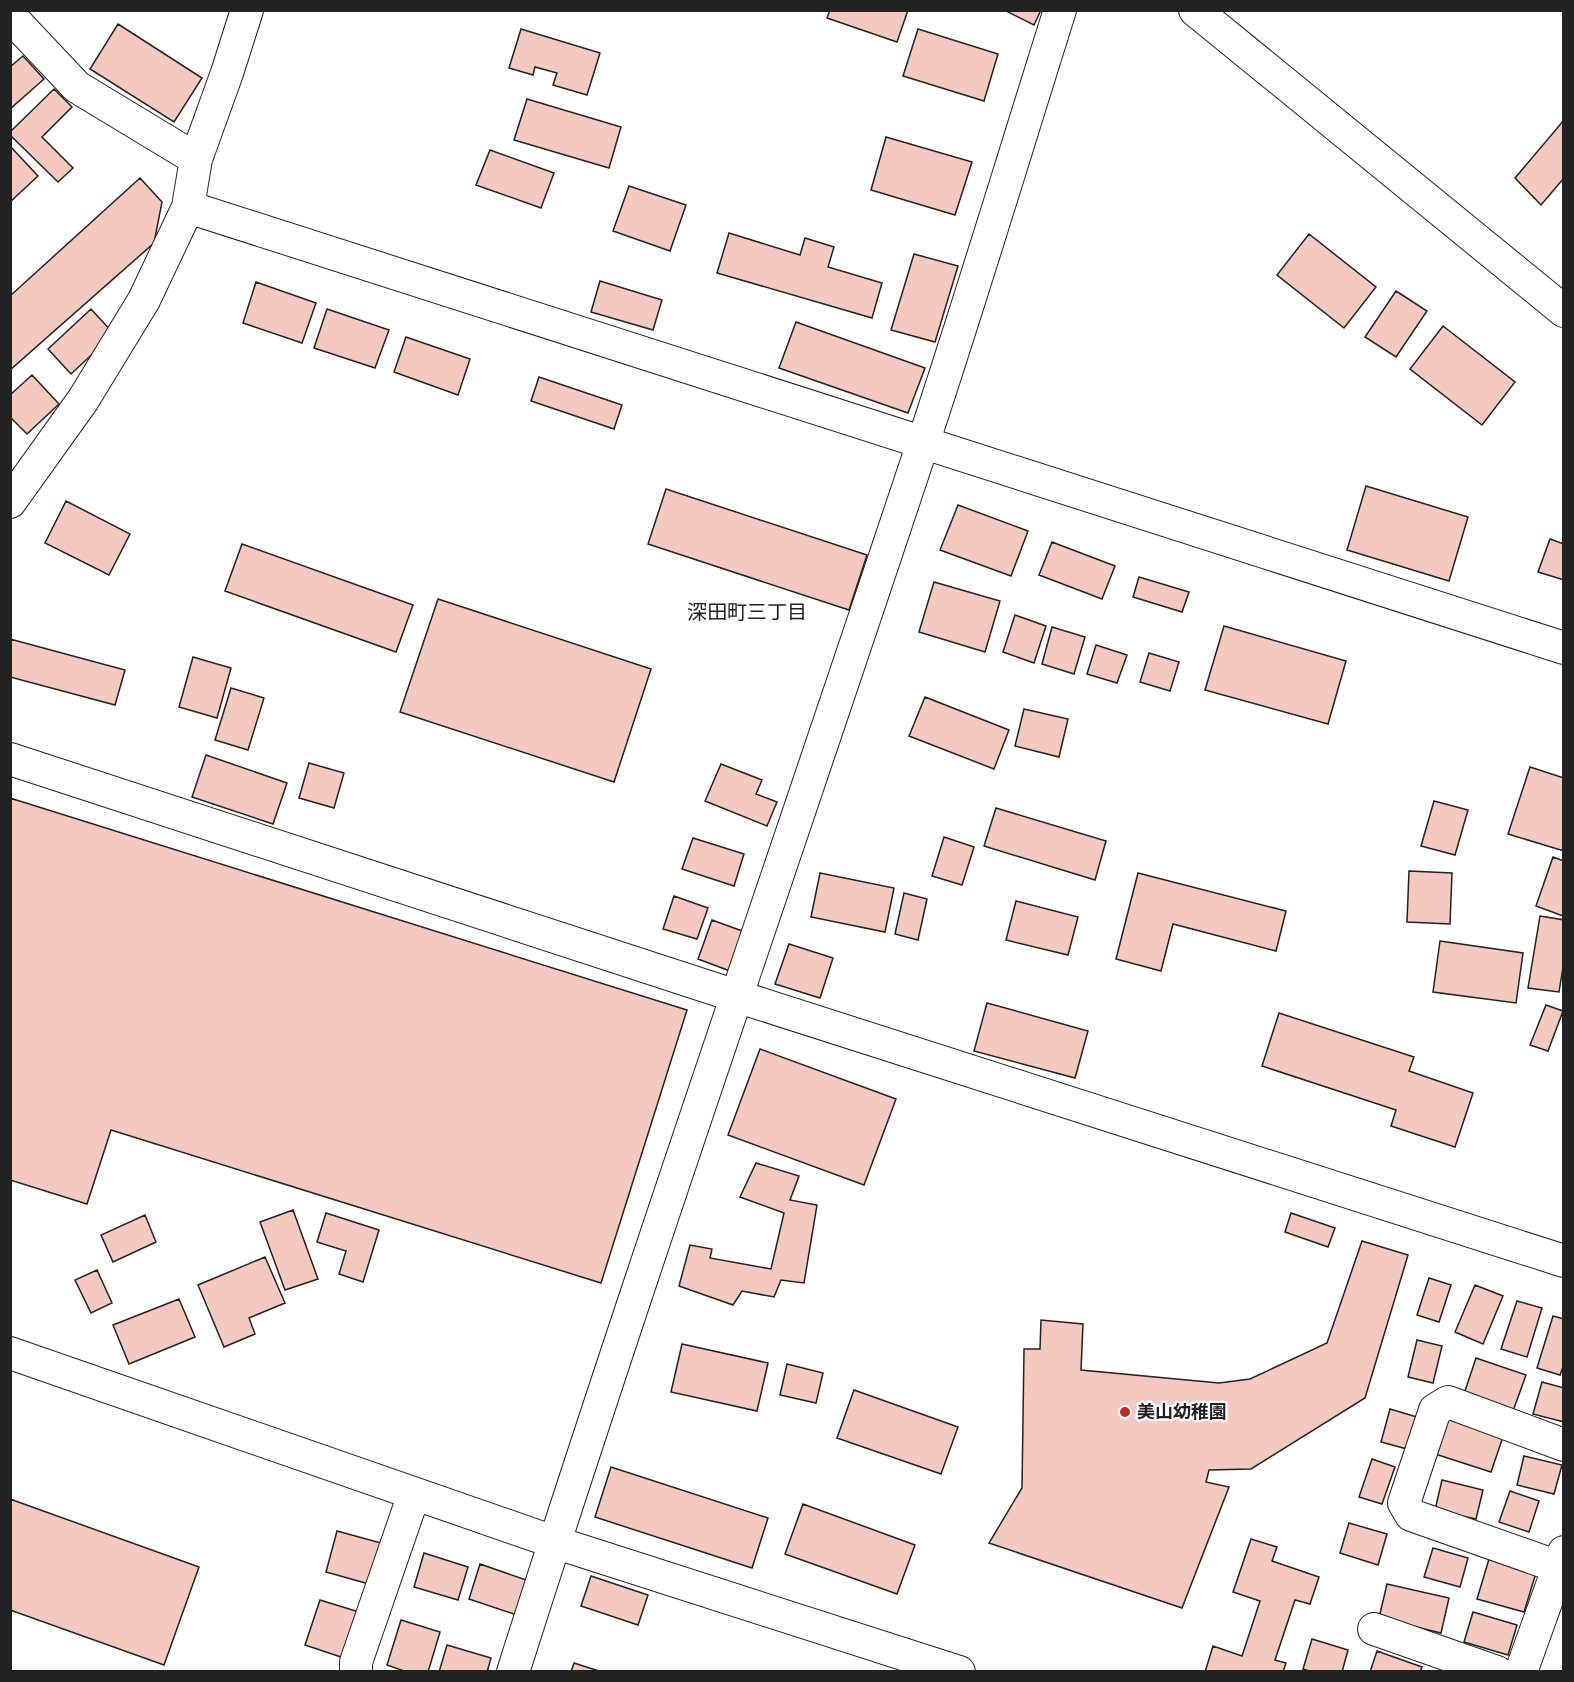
<svg xmlns="http://www.w3.org/2000/svg" width="1574" height="1682" font-family="Raleway,'Noto Sans JP',sans-serif">
	<style>
		.building { fill: #f3c9c0; stroke: #222; stroke-width: 1.5 }
		.lines { fill: none; stroke-linecap: round; stroke-linejoin: round }
		.street-casing { stroke: #222; stroke-width: 34 }
		.street { stroke: #fff; stroke-width: 32 }
		.poi-dot { fill: #c62828; stroke: #fff; stroke-width: 2 }
		.labels { text-anchor: middle; stroke-width: 4.5; stroke-linejoin: round; paint-order: stroke }
		.poi-label { font-size: 18px; font-weight: bold; fill: #222; stroke: #fff; text-anchor: start }
		.neighbourhood-label { font-size: 20px; fill: #222; stroke: #fff }
	</style>
	<rect width="100%" height="100%" fill="#fff"/>
	<path class="building" d="M 830,10 L 908,10 L 897,42 L 827,18 Z
		M 1009,10 L 1041,10 L 1034,25 L 1008,12 Z
		M 118,24 L 202,78 L 174,122 L 90,69 Z
		M 521,29 L 600,53 L 587,95 L 553,85 L 557,73 L 535,67 L 533,75 L 509,68 Z
		M 918,29 L 998,54 L 984,101 L 903,76 Z
		M 23,56 L 44,79 L 10,109 L 10,67 Z
		M 54,89 L 72,107 L 42,137 L 73,168 L 58,182 L 10,135 L 10,132 Z
		M 527,99 L 621,127 L 609,168 L 514,140 Z
		M 1564,120 L 1564,178 L 1541,205 L 1515,178 Z
		M 886,137 L 972,162 L 955,215 L 871,190 Z
		M 10,146 L 38,176 L 10,202 Z
		M 490,150 L 554,173 L 541,208 L 476,185 Z
		M 140,178 L 162,202 L 154,243 L 10,370 L 10,296 Z
		M 629,186 L 686,205 L 670,251 L 613,231 Z
		M 729,233 L 800,255 L 805,238 L 834,247 L 828,267 L 882,283 L 872,318 L 717,273 Z
		M 1309,234 L 1376,287 L 1344,328 L 1277,275 Z
		M 914,254 L 958,266 L 935,342 L 891,330 Z
		M 600,281 L 662,300 L 653,330 L 591,312 Z
		M 256,282 L 316,303 L 302,343 L 243,323 Z
		M 1396,291 L 1427,311 L 1396,357 L 1365,337 Z
		M 91,309 L 114,334 L 71,374 L 48,349 Z
		M 327,309 L 389,330 L 375,368 L 314,348 Z
		M 796,322 L 925,368 L 908,413 L 779,368 Z
		M 1443,326 L 1515,382 L 1482,425 L 1410,369 Z
		M 406,337 L 470,359 L 458,395 L 394,372 Z
		M 32,375 L 59,404 L 27,434 L 10,417 L 10,395 Z
		M 539,377 L 622,405 L 614,429 L 531,401 Z
		M 1366,486 L 1468,517 L 1449,581 L 1347,550 Z
		M 666,489 L 867,555 L 849,610 L 648,544 Z
		M 66,501 L 130,534 L 109,575 L 45,543 Z
		M 958,505 L 1028,531 L 1011,576 L 940,550 Z
		M 1550,539 L 1564,544 L 1564,580 L 1538,572 Z
		M 1052,542 L 1115,566 L 1102,599 L 1039,575 Z
		M 242,544 L 413,605 L 396,652 L 225,591 Z
		M 1139,577 L 1189,592 L 1182,612 L 1133,597 Z
		M 934,582 L 1000,601 L 985,652 L 919,632 Z
		M 438,599 L 651,669 L 614,782 L 400,712 Z
		M 1015,615 L 1046,626 L 1034,663 L 1003,652 Z
		M 1224,626 L 1346,661 L 1328,724 L 1205,690 Z
		M 1052,627 L 1085,637 L 1074,674 L 1042,664 Z
		M 10,639 L 125,670 L 115,705 L 10,677 Z
		M 1096,645 L 1127,655 L 1117,683 L 1087,674 Z
		M 1149,653 L 1179,662 L 1170,691 L 1140,682 Z
		M 193,657 L 231,668 L 217,718 L 179,707 Z
		M 231,688 L 264,698 L 248,750 L 215,740 Z
		M 925,697 L 1009,730 L 994,769 L 909,736 Z
		M 1024,709 L 1068,719 L 1059,757 L 1015,746 Z
		M 206,755 L 287,783 L 273,824 L 192,797 Z
		M 309,763 L 344,773 L 334,808 L 299,798 Z
		M 721,764 L 762,780 L 756,794 L 777,802 L 767,826 L 705,801 Z
		M 1530,767 L 1564,778 L 1564,851 L 1508,834 Z
		M 10,798 L 687,1010 L 601,1283 L 111,1130 L 87,1204 L 10,1180 Z
		M 1434,801 L 1468,810 L 1455,855 L 1421,846 Z
		M 996,808 L 1106,841 L 1095,880 L 984,846 Z
		M 944,837 L 974,847 L 962,885 L 932,876 Z
		M 693,838 L 744,854 L 734,886 L 682,869 Z
		M 1553,857 L 1564,861 L 1563,916 L 1536,906 Z
		M 1409,871 L 1452,873 L 1450,924 L 1407,922 Z
		M 820,873 L 894,888 L 885,932 L 811,917 Z
		M 1138,873 L 1286,911 L 1276,951 L 1173,924 L 1161,971 L 1116,959 Z
		M 904,893 L 927,899 L 918,940 L 895,934 Z
		M 674,896 L 708,908 L 697,939 L 663,929 Z
		M 1016,901 L 1078,917 L 1068,955 L 1006,940 Z
		M 1540,916 L 1564,920 L 1564,961 L 1559,992 L 1528,988 Z
		M 712,920 L 745,932 L 730,971 L 698,959 Z
		M 1440,941 L 1523,953 L 1516,1003 L 1433,992 Z
		M 789,944 L 833,958 L 820,998 L 775,984 Z
		M 987,1003 L 1088,1031 L 1075,1078 L 974,1051 Z
		M 1546,1005 L 1563,1011 L 1548,1051 L 1530,1045 Z
		M 1279,1013 L 1414,1057 L 1409,1071 L 1473,1093 L 1455,1147 L 1391,1126 L 1396,1110 L 1262,1066 Z
		M 760,1049 L 896,1099 L 864,1185 L 728,1135 Z
		M 756,1163 L 799,1176 L 790,1200 L 817,1205 L 804,1283 L 781,1280 L 774,1297 L 742,1291 L 733,1305 L 679,1286 L 690,1245 L 712,1249 L 710,1258 L 771,1269 L 784,1213 L 740,1197 Z
		M 293,1210 L 318,1279 L 285,1290 L 260,1222 Z
		M 326,1213 L 379,1230 L 363,1282 L 339,1274 L 346,1251 L 317,1242 Z
		M 1291,1213 L 1335,1228 L 1328,1247 L 1285,1232 Z
		M 145,1215 L 156,1242 L 113,1262 L 101,1235 Z
		M 1362,1241 L 1408,1255 L 1365,1398 L 1251,1469 L 1209,1470 L 1206,1482 L 1229,1487 L 1182,1608 L 989,1543 L 1022,1488 L 1024,1349 L 1040,1349 L 1041,1320 L 1083,1324 L 1081,1370 L 1219,1383 L 1250,1379 L 1327,1343 Z
		M 265,1257 L 285,1303 L 249,1318 L 255,1334 L 224,1347 L 198,1285 Z
		M 97,1270 L 112,1303 L 91,1313 L 75,1280 Z
		M 1429,1278 L 1451,1285 L 1439,1322 L 1417,1315 Z
		M 1475,1285 L 1503,1296 L 1483,1344 L 1455,1332 Z
		M 179,1299 L 195,1337 L 129,1364 L 113,1325 Z
		M 1517,1301 L 1542,1308 L 1527,1357 L 1501,1349 Z
		M 1553,1316 L 1564,1319 L 1564,1364 L 1560,1375 L 1537,1368 Z
		M 1417,1340 L 1442,1346 L 1433,1383 L 1408,1377 Z
		M 682,1344 L 768,1363 L 757,1411 L 671,1392 Z
		M 1476,1358 L 1526,1375 L 1513,1411 L 1464,1394 Z
		M 787,1364 L 823,1373 L 816,1403 L 780,1395 Z
		M 1542,1382 L 1564,1388 L 1564,1422 L 1533,1414 Z
		M 854,1390 L 958,1427 L 941,1474 L 837,1438 Z
		M 1390,1409 L 1417,1417 L 1407,1449 L 1381,1442 Z
		M 1444,1415 L 1504,1434 L 1491,1472 L 1432,1453 Z
		M 1524,1456 L 1562,1465 L 1554,1494 L 1517,1485 Z
		M 1372,1459 L 1395,1467 L 1382,1504 L 1359,1497 Z
		M 611,1467 L 768,1518 L 752,1568 L 595,1517 Z
		M 1442,1480 L 1483,1490 L 1476,1519 L 1435,1510 Z
		M 1510,1491 L 1539,1501 L 1529,1532 L 1499,1522 Z
		M 10,1499 L 199,1567 L 164,1665 L 10,1610 Z
		M 803,1504 L 915,1545 L 897,1594 L 785,1554 Z
		M 1349,1523 L 1387,1534 L 1378,1565 L 1340,1553 Z
		M 337,1531 L 381,1543 L 369,1584 L 326,1572 Z
		M 1251,1539 L 1277,1547 L 1272,1561 L 1319,1577 L 1310,1604 L 1295,1600 L 1275,1660 L 1286,1663 L 1283,1672 L 1205,1672 L 1213,1646 L 1242,1656 L 1260,1601 L 1233,1592 Z
		M 1433,1548 L 1468,1558 L 1460,1587 L 1424,1577 Z
		M 424,1553 L 468,1567 L 458,1600 L 414,1587 Z
		M 1489,1559 L 1536,1573 L 1524,1612 L 1477,1599 Z
		M 480,1564 L 529,1581 L 517,1615 L 469,1599 Z
		M 591,1576 L 648,1595 L 638,1625 L 581,1606 Z
		M 1387,1584 L 1449,1598 L 1441,1633 L 1379,1618 Z
		M 320,1600 L 359,1612 L 344,1658 L 305,1645 Z
		M 1473,1612 L 1517,1625 L 1508,1655 L 1464,1642 Z
		M 401,1620 L 440,1632 L 428,1672 L 407,1672 L 387,1665 Z
		M 1312,1639 L 1348,1650 L 1342,1672 L 1312,1672 L 1303,1669 Z
		M 447,1645 L 491,1658 L 487,1672 L 439,1672 Z
		M 1377,1651 L 1422,1667 L 1420,1672 L 1370,1672 Z
		M 574,1663 L 602,1672 L 571,1672 Z"/>
	<g class="lines">
		<defs>
			<path id="street" d="M 1195,10 L 1564,311
				M 10,16 L 77,87 L 196,159
				M 188,207 L 1564,648
				M 10,502 L 83,400 L 144,300 L 188,207 L 196,159 L 227,73 L 247,10
				M 10,759 L 736,996 L 1564,1261
				M 10,1353 L 554,1542 L 959,1672
				M 1559,1567 L 1411,1515 L 1404,1503 L 1435,1410 L 1448,1402 L 1564,1445
				M 1374,1629 L 1497,1672
				M 356,1672 L 356,1662 L 414,1494
				M 513,1672 C 644,1261 786,855 922,446 C 970,302 1014,156 1060,10
				M 1521,1672 L 1564,1552"/>
		</defs>
		<use href="#street" class="street-casing"/>
		<use href="#street" class="street"/>
	</g>
	<circle class="poi-dot" cx="1125" cy="1412" r="6"/>
	<g class="labels">
		<g class="poi-label">
			<text x="1137" y="1418">美山幼稚園</text>
		</g>
		<g class="neighbourhood-label">
			<text x="747" y="619">深田町三丁目</text>
		</g>
	</g>
	<rect width="1574" height="1682" fill="none" stroke="#222222" stroke-width="24"/>
</svg>
